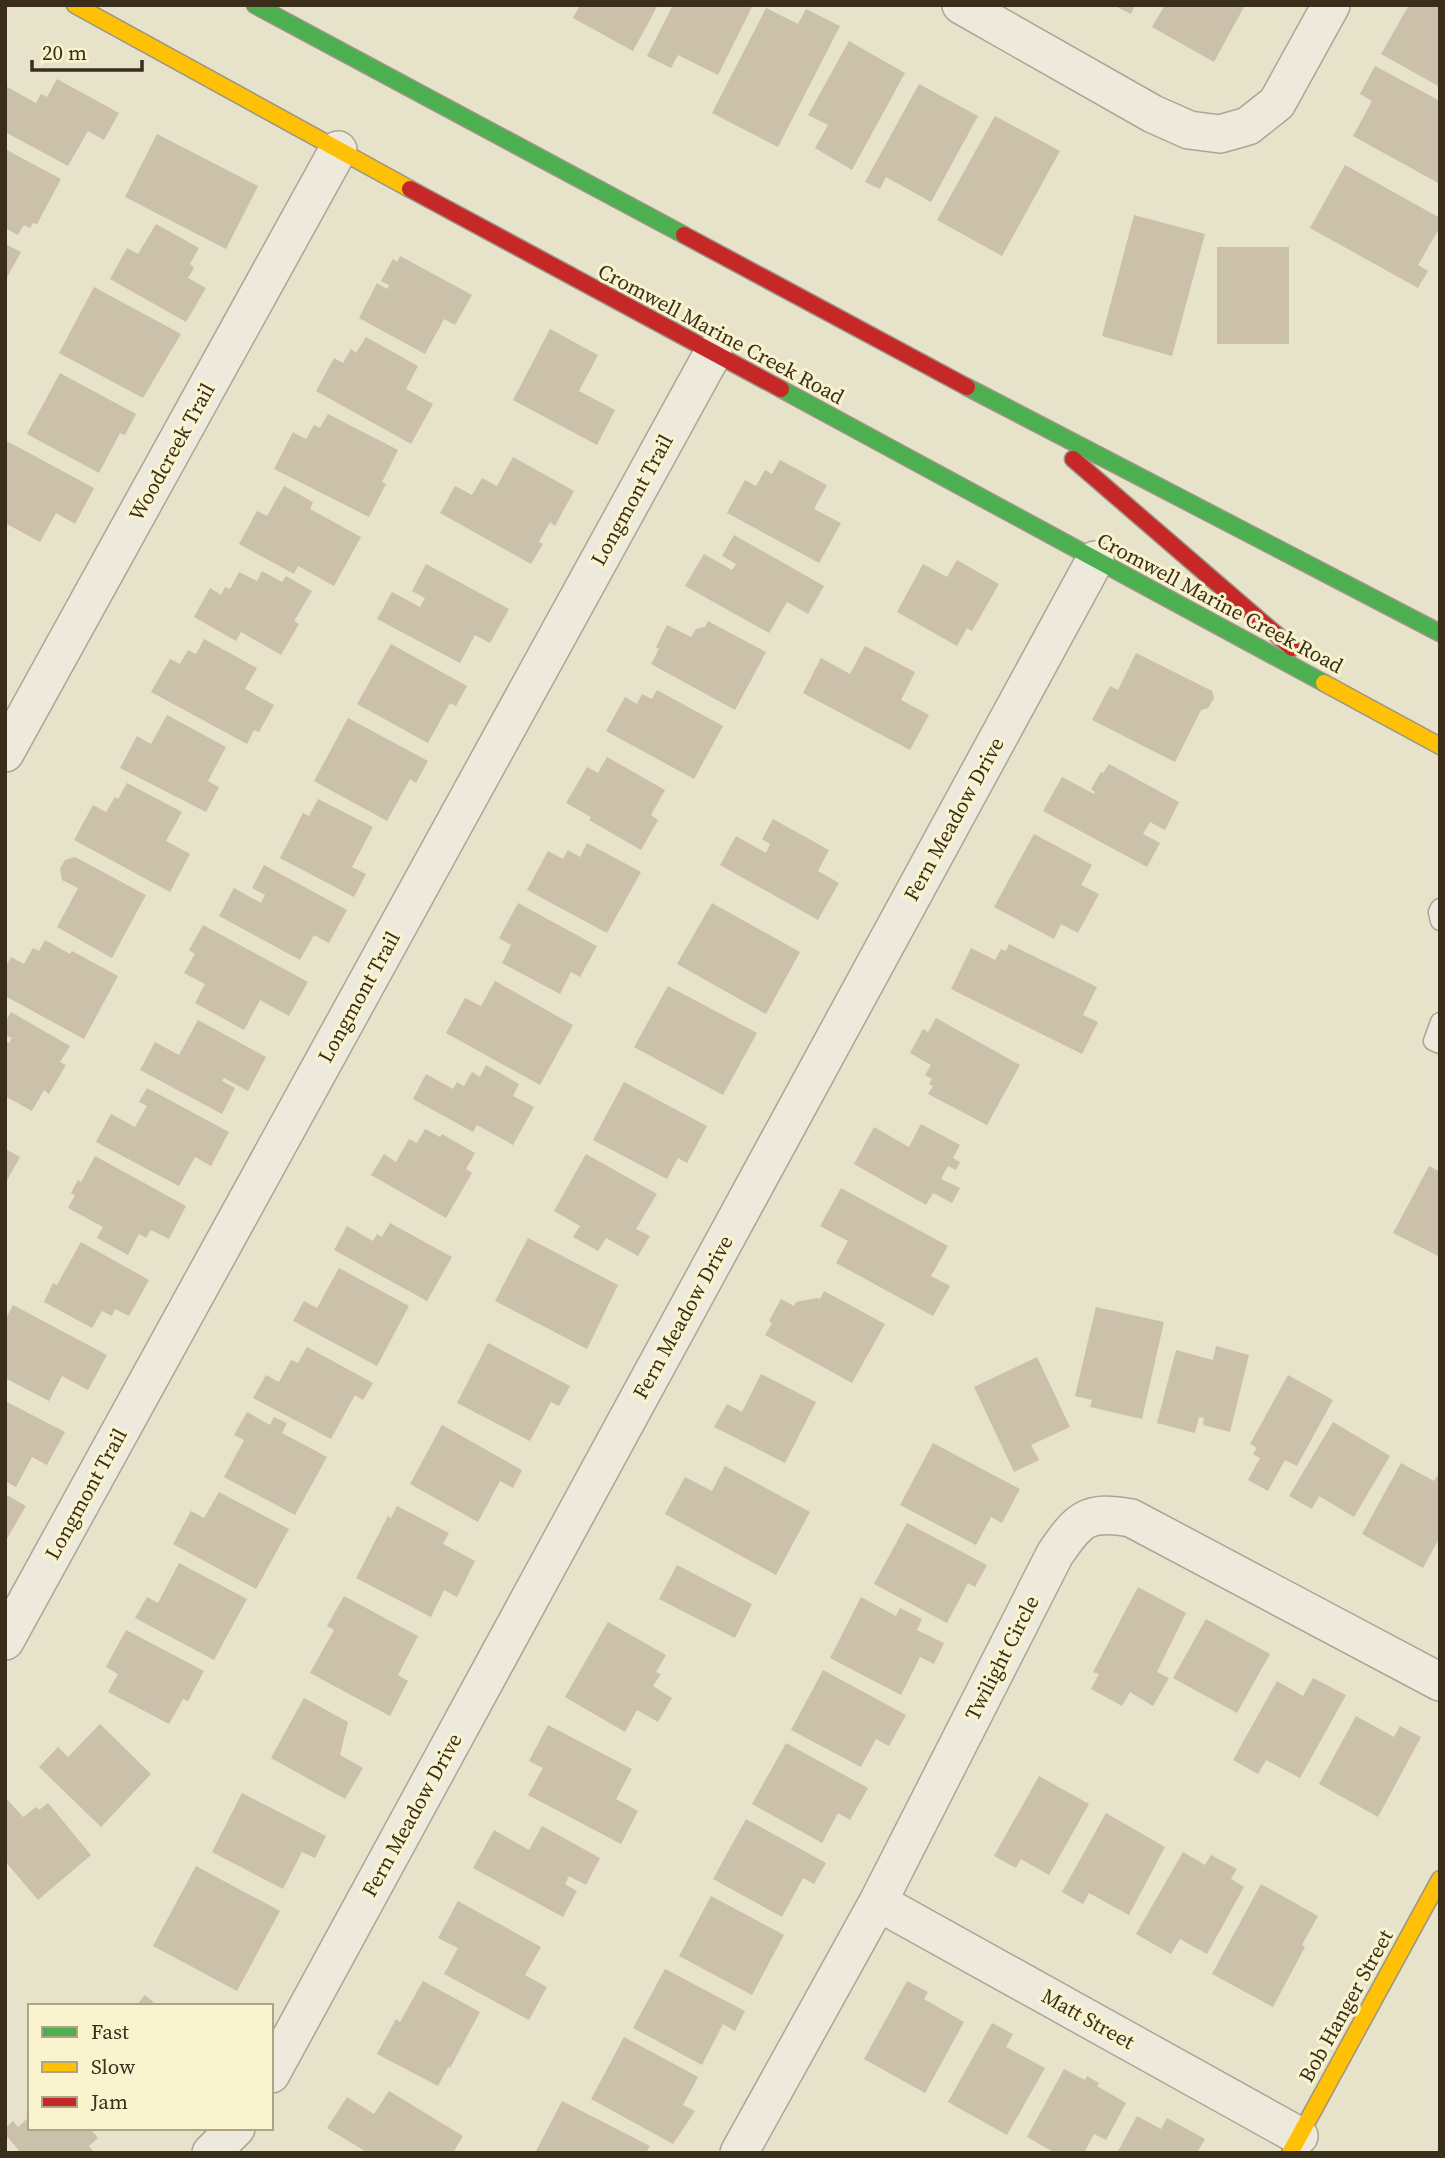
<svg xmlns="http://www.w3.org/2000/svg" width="1445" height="2158" font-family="'Source Serif 4',serif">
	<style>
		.building { fill: #cbc0aa }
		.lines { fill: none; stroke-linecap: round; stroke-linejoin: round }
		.lane-casing { stroke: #aba694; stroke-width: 21 }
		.street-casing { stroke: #aba694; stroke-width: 40 }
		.fast-casing { stroke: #9b9584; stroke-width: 19 }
		.slow-casing { stroke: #9b9584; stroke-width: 19 }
		.jam-casing { stroke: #9b9584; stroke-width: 19 }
		.lane { stroke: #edeadd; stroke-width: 18 }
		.street { stroke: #edeadd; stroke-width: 37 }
		.fast { stroke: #4caf50; stroke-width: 16 }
		.slow { stroke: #ffc107; stroke-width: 16 }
		.jam { stroke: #c62828; stroke-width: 16 }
		.labels { text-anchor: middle; stroke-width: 6; stroke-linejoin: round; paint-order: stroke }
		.street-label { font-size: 21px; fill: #3a2e1b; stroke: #f9f3ce }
	</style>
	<rect width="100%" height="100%" fill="#e7e2ca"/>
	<path class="building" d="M 580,5 L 658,5 L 633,51 L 573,18 Z
		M 673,5 L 753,5 L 718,75 L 678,55 L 671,68 L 647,56 Z
		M 1113,5 L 1135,5 L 1131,14 Z
		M 1165,5 L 1245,5 L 1214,62 L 1152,27 Z
		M 1409,5 L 1440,5 L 1440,87 L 1381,54 Z
		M 766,8 L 798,24 L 806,9 L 840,26 L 778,147 L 712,113 Z
		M 849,41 L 905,73 L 852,170 L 815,148 L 828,125 L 808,115 Z
		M 1375,66 L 1440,101 L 1440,184 L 1353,136 L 1372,101 L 1360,94 Z
		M 57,79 L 119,113 L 104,140 L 88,131 L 68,166 L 5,132 L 7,87 L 36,103 L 41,94 L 47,97 Z
		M 919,84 L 978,116 L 931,202 L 886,177 L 880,189 L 865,182 Z
		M 995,116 L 1060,151 L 1002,256 L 937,220 Z
		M 157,134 L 258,186 L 226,249 L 125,197 Z
		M 5,149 L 61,179 L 37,224 L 33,223 L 30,228 L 24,225 L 18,235 L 5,228 Z
		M 1345,165 L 1440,218 L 1440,227 L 1418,265 L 1428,271 L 1418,288 L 1310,228 Z
		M 1134,215 L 1205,234 L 1172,356 L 1102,336 Z
		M 156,224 L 199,248 L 190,264 L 194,268 L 188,278 L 206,288 L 186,322 L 110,279 L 127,248 L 138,254 Z
		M 5,244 L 21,252 L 5,281 Z
		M 1217,247 L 1289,247 L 1289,344 L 1217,344 Z
		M 400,256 L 472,295 L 455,325 L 444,319 L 425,354 L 359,318 L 377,283 L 387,289 L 389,285 L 381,281 L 393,259 L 397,262 Z
		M 94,287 L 181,334 L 143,398 L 59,353 Z
		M 550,329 L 598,355 L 579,391 L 615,410 L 597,445 L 513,400 Z
		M 366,337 L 418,366 L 406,389 L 433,404 L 411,444 L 316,391 L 334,358 L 343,363 L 351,349 L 356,353 Z
		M 60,373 L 136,414 L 125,435 L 120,433 L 99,473 L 27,434 Z
		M 328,414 L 398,450 L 382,482 L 386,484 L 369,517 L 274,469 L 293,432 L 306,439 L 314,425 L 320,428 Z
		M 5,440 L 94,488 L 75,524 L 56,513 L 40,542 L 5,523 Z
		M 513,457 L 574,491 L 555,526 L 550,522 L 539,542 L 543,544 L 531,564 L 440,513 L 455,486 L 472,495 L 482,478 L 497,486 Z
		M 780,460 L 827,485 L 814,509 L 841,523 L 819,563 L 727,513 L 745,480 L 756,486 L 765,470 L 772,474 Z
		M 284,486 L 313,502 L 310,509 L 361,537 L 334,586 L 298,566 L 294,574 L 239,544 L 257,511 L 267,516 Z
		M 734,535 L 824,586 L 808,614 L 787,602 L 769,633 L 685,586 L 704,554 L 732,570 L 736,564 L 722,556 Z
		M 957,560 L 999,584 L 972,631 L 967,628 L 957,646 L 897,612 L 923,564 L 947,577 Z
		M 426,564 L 509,609 L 490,643 L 475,635 L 460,663 L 377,619 L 392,592 L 420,607 L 425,598 L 412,591 Z
		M 262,571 L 282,582 L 286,576 L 312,591 L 294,621 L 299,624 L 281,655 L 241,632 L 236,641 L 194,617 L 210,588 L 221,595 L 225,587 L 230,589 L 239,572 L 257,581 Z
		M 708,621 L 766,652 L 735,710 L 651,664 L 659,649 L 656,647 L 667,625 L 691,637 L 696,629 L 705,627 Z
		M 204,639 L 257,668 L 245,689 L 274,705 L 259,732 L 254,730 L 247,744 L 151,692 L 170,659 L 180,664 L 188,650 L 196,654 Z
		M 391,644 L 467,686 L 456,706 L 450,703 L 428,743 L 357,704 Z
		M 865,646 L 915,672 L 901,700 L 929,715 L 910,750 L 803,693 L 821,658 L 850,674 Z
		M 1136,653 L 1212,691 L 1214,698 L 1208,708 L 1201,710 L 1175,762 L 1092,720 L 1110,686 L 1118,690 Z
		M 657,690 L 723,726 L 694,779 L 606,731 L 625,697 L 637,704 L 642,694 L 652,699 Z
		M 167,715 L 226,747 L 208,781 L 219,787 L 206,812 L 120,768 L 137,736 L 151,744 Z
		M 348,718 L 428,761 L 416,783 L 410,779 L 387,821 L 314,781 Z
		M 607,757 L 665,790 L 651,815 L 658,820 L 641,850 L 589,820 L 591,817 L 566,803 L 587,767 L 598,773 Z
		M 1109,764 L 1179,802 L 1165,830 L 1150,822 L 1143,834 L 1160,843 L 1147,867 L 1043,811 L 1062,777 L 1094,794 L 1095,792 L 1091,789 L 1101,772 L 1103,773 Z
		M 127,783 L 182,812 L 166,841 L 190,854 L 170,892 L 74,840 L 93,805 L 106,812 L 115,797 L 118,799 Z
		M 318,799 L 373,827 L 352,867 L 366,874 L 354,897 L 280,858 L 303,813 L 309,816 Z
		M 773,819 L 829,850 L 818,871 L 839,883 L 818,920 L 720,865 L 736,836 L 766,853 L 770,844 L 762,839 Z
		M 1034,834 L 1092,865 L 1081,885 L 1099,894 L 1078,933 L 1061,924 L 1054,939 L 994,907 Z
		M 587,843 L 641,872 L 607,933 L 527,890 L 548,851 L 563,859 L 568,850 L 580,857 Z
		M 75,857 L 146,895 L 112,958 L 57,927 L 78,888 L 62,880 L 60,869 L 65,860 Z
		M 264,865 L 347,910 L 329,943 L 314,935 L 300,960 L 219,916 L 234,888 L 261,903 L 265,895 L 252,888 Z
		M 518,903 L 597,946 L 580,977 L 571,972 L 560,994 L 502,963 L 511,945 L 499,938 Z
		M 712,903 L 800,952 L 766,1014 L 677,964 Z
		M 203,925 L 308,982 L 289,1016 L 260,1000 L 244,1030 L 195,1003 L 205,984 L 184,973 L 195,954 L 189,950 Z
		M 45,940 L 70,954 L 72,951 L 118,976 L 84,1039 L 5,996 L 5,967 L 11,957 L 24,964 L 33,948 L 39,951 Z
		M 1009,944 L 1097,987 L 1083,1015 L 1098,1022 L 1082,1054 L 951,989 L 971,948 L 995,960 L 1001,949 L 1006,951 Z
		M 495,981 L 573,1025 L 540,1085 L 446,1033 L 465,998 L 481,1006 Z
		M 668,986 L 757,1033 L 723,1095 L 634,1047 Z
		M 11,1012 L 70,1046 L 60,1062 L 66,1065 L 49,1094 L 44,1090 L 32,1111 L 5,1096 L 5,1040 L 9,1043 L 12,1038 L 5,1035 L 5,1023 Z
		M 936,1018 L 1020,1065 L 987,1125 L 928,1094 L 933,1086 L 929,1084 L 932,1079 L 925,1075 L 931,1065 L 910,1053 L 923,1029 L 928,1032 Z
		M 198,1020 L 266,1057 L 248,1091 L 224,1078 L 222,1081 L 235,1088 L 222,1114 L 140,1070 L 155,1042 L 179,1055 Z
		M 486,1065 L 519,1084 L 513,1096 L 534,1107 L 513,1145 L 477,1125 L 473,1132 L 413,1099 L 426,1074 L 453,1089 L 457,1082 L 464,1086 L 472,1072 L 480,1077 Z
		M 624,1082 L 707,1126 L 687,1163 L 678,1158 L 667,1179 L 593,1140 Z
		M 147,1088 L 229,1132 L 211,1166 L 195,1157 L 179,1186 L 96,1142 L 111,1114 L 135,1127 L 147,1106 L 139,1102 Z
		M 921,1124 L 960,1145 L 953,1158 L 960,1162 L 956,1170 L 948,1166 L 941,1179 L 960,1188 L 952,1203 L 933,1193 L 926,1205 L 854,1164 L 874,1127 L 909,1147 Z
		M 425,1129 L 440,1137 L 442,1134 L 475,1153 L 466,1169 L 472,1173 L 446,1218 L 371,1175 L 384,1154 L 396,1162 L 409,1139 L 417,1143 Z
		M 5,1149 L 20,1157 L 5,1184 Z
		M 586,1154 L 657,1194 L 636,1229 L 650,1236 L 638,1256 L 606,1238 L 598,1251 L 573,1237 L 580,1226 L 554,1211 Z
		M 95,1156 L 186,1206 L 169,1239 L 151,1230 L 146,1238 L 139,1234 L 128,1255 L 97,1238 L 103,1227 L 68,1208 L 75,1195 L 71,1193 L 78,1180 L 81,1182 Z
		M 1429,1166 L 1440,1172 L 1440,1257 L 1393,1233 Z
		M 841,1188 L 948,1246 L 931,1276 L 950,1286 L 933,1316 L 836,1263 L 848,1241 L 820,1226 Z
		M 390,1223 L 452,1257 L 427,1301 L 334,1250 L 347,1226 L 373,1241 L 377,1234 L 382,1237 Z
		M 528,1238 L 618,1285 L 587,1349 L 495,1301 Z
		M 81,1242 L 149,1280 L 129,1316 L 115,1309 L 112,1316 L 102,1311 L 92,1328 L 44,1302 L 53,1283 L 57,1285 Z
		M 339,1268 L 409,1306 L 377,1366 L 293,1321 L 304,1301 L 317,1308 Z
		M 824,1291 L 885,1324 L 852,1383 L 765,1335 L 772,1323 L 769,1321 L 781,1299 L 794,1306 L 796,1302 L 817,1298 L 820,1299 Z
		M 13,1305 L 107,1355 L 88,1390 L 62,1376 L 49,1401 L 5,1378 L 5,1320 Z
		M 1096,1307 L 1164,1322 L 1142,1419 L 1090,1407 L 1092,1400 L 1075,1396 Z
		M 488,1343 L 570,1386 L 559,1406 L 551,1402 L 530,1441 L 457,1403 Z
		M 1216,1346 L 1249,1355 L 1230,1432 L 1203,1425 L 1204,1418 L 1199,1417 L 1195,1433 L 1157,1423 L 1176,1350 L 1213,1360 Z
		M 307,1347 L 373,1383 L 363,1400 L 355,1395 L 331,1439 L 253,1398 L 266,1375 L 279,1382 L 291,1360 L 298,1363 Z
		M 1037,1357 L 1070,1427 L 1031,1445 L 1039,1460 L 1014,1472 L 974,1387 Z
		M 761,1374 L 816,1402 L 785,1463 L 714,1427 L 727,1404 L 742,1412 Z
		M 1288,1375 L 1333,1400 L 1297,1466 L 1285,1460 L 1268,1491 L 1248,1480 L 1260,1458 L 1253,1454 L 1257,1448 L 1250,1444 Z
		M 5,1401 L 65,1432 L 47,1465 L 32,1457 L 16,1487 L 5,1481 Z
		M 247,1412 L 270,1425 L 274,1417 L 287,1423 L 282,1433 L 327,1457 L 295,1515 L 224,1477 L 244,1440 L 234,1435 Z
		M 1333,1422 L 1390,1456 L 1354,1517 L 1319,1496 L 1312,1509 L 1289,1496 Z
		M 442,1425 L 522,1470 L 513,1488 L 500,1481 L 478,1522 L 410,1484 Z
		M 933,1443 L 1020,1489 L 1002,1523 L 991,1517 L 976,1545 L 900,1505 Z
		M 1401,1463 L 1434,1481 L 1440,1471 L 1440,1537 L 1423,1568 L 1362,1534 Z
		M 725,1466 L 810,1512 L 776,1575 L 665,1514 L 685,1477 L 712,1491 Z
		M 219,1492 L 289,1529 L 256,1589 L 173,1544 L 191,1511 L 204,1518 Z
		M 5,1494 L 26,1506 L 5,1542 Z
		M 397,1506 L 449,1533 L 443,1544 L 475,1561 L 457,1597 L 444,1590 L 431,1617 L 356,1578 L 388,1516 L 391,1518 Z
		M 907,1523 L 987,1565 L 975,1587 L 968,1583 L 947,1623 L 874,1584 Z
		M 179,1563 L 247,1599 L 214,1660 L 135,1618 L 147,1597 L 158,1603 Z
		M 677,1565 L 752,1604 L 735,1638 L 659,1599 Z
		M 1138,1587 L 1186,1613 L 1157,1672 L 1169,1678 L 1153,1706 L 1130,1692 L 1122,1706 L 1091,1689 L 1099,1674 L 1093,1672 Z
		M 344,1596 L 418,1636 L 398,1675 L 408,1681 L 390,1716 L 310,1673 L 334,1630 L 327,1626 Z
		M 861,1597 L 896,1616 L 900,1608 L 922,1619 L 917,1630 L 944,1643 L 934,1664 L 920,1657 L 901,1695 L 830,1658 Z
		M 1206,1619 L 1270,1654 L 1237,1713 L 1173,1678 Z
		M 608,1622 L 666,1655 L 656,1672 L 661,1674 L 653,1686 L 672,1698 L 658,1722 L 637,1710 L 625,1732 L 565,1697 Z
		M 126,1630 L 204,1671 L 188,1701 L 183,1699 L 169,1724 L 108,1692 L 118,1674 L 106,1667 Z
		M 823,1670 L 906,1715 L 889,1746 L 876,1739 L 861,1767 L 791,1730 Z
		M 1313,1678 L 1346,1695 L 1300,1778 L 1266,1760 L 1258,1774 L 1233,1760 L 1277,1681 L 1303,1696 Z
		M 304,1698 L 348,1722 L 340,1755 L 363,1768 L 345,1799 L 271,1758 Z
		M 1356,1716 L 1394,1737 L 1400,1726 L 1421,1737 L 1378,1817 L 1319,1784 Z
		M 100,1724 L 151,1774 L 101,1827 L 39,1767 L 58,1747 L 68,1757 Z
		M 548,1725 L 632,1769 L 616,1799 L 638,1811 L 621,1844 L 528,1795 L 543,1768 L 529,1761 Z
		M 786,1743 L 868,1788 L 850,1820 L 838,1813 L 822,1843 L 752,1804 Z
		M 1039,1776 L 1089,1804 L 1049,1875 L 1021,1859 L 1016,1868 L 994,1856 Z
		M 242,1793 L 326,1836 L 315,1858 L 302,1852 L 283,1889 L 212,1852 Z
		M 5,1797 L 23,1817 L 36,1807 L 39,1810 L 48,1803 L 91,1855 L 38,1900 L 5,1861 Z
		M 1106,1813 L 1165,1847 L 1129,1915 L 1089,1893 L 1083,1904 L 1062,1892 Z
		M 746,1819 L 826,1863 L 814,1884 L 803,1878 L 782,1917 L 713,1879 Z
		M 542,1826 L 600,1858 L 586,1885 L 569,1876 L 565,1884 L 577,1891 L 563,1917 L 473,1868 L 494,1830 L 529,1850 Z
		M 1183,1852 L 1205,1865 L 1211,1855 L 1237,1869 L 1231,1879 L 1244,1887 L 1207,1954 L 1180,1939 L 1171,1954 L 1136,1934 Z
		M 196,1866 L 280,1911 L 237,1991 L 153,1946 Z
		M 1261,1884 L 1318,1916 L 1302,1945 L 1305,1947 L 1273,2007 L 1212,1974 Z
		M 711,1896 L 784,1935 L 752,1995 L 679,1956 Z
		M 458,1901 L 541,1947 L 525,1975 L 547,1987 L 529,2020 L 444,1974 L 458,1948 L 438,1938 Z
		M 665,1969 L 745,2011 L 735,2031 L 723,2024 L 702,2065 L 633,2028 Z
		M 423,1981 L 480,2012 L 450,2068 L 448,2067 L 438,2086 L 377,2054 L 396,2019 L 400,2022 Z
		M 907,1981 L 928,1992 L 924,1999 L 964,2022 L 925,2093 L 864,2059 Z
		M 145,1995 L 158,2006 L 136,2006 Z
		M 992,2023 L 1013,2034 L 1006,2047 L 1045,2068 L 1007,2135 L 948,2102 Z
		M 624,2037 L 698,2077 L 683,2105 L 695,2111 L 673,2144 L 591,2099 Z
		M 1064,2069 L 1085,2080 L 1087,2076 L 1099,2083 L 1097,2086 L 1126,2103 L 1106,2140 L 1094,2134 L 1084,2153 L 1055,2153 L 1027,2137 Z
		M 389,2091 L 463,2136 L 453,2153 L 368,2153 L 327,2128 L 347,2097 L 374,2114 Z
		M 562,2101 L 650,2146 L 646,2153 L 535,2153 Z
		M 30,2116 L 30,2128 L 90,2128 L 98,2138 L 89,2146 L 95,2153 L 21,2153 L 5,2134 L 5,2128 L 13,2121 L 18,2127 Z
		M 1137,2116 L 1161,2129 L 1167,2118 L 1205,2139 L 1197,2153 L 1117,2153 Z"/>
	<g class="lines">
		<defs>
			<path id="lane" d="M 1440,908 L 1438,912 L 1440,921
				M 1440,1022 L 1433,1041 L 1440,1044"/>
			<path id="street" d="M 961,5 L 1153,114 L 1189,130 L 1220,134 L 1248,126 L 1277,103 L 1331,5
				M 5,753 L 338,150
				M 5,1641 L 713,353
				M 878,1902 L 1299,2136
				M 271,2074 L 1095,560
				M 211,2153 L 236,2128
				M 739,2153 L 878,1902 L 1055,1554 C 1079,1519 1087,1510 1131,1518 L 1440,1682"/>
			<path id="fast" d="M 255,5 L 684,235
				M 967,387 L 1440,633
				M 781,389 L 1324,683"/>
			<path id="slow" d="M 75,5 L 410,189
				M 1324,683 L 1440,746
				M 1290,2153 L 1440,1879"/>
			<path id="jam" d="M 410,189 L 781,389
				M 684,235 L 967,387
				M 1073,459 L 1292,648"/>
		</defs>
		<use href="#lane" class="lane-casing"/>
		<use href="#street" class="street-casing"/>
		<use href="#fast" class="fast-casing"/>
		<use href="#slow" class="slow-casing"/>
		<use href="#jam" class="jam-casing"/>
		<use href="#lane" class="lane"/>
		<use href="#street" class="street"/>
		<use href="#fast" class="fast"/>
		<use href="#slow" class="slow"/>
		<use href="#jam" class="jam"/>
	</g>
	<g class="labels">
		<g class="street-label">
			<text transform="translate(721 334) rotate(28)" y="7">Cromwell Marine Creek Road</text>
			<text transform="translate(172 452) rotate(-61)" y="7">Woodcreek Trail</text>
			<text transform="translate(632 500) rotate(-61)" y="7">Longmont Trail</text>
			<text transform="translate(1220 603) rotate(28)" y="7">Cromwell Marine Creek Road</text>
			<text transform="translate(954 819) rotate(-61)" y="7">Fern Meadow Drive</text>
			<text transform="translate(359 997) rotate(-61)" y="7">Longmont Trail</text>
			<text transform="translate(683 1317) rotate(-61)" y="7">Fern Meadow Drive</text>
			<text transform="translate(86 1494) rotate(-61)" y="7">Longmont Trail</text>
			<text transform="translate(1002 1658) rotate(-63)" y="7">Twilight Circle</text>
			<text transform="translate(412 1815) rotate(-61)" y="7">Fern Meadow Drive</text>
			<text transform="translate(1346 2006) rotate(-61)" y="7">Bob Hanger Street</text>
			<text transform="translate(1088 2019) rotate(29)" y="7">Matt Street</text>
		</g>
	</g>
	<rect width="1445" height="2158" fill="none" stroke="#3a2e1b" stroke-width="14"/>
	<rect x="28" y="2004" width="245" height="126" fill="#f9f3ce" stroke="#ada486" stroke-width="2"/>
	<rect x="42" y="2027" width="35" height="10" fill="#4caf50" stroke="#ada486" stroke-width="2"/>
	<text x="91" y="2039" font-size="21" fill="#3a2e1b">Fast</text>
	<rect x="42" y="2062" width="35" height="10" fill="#ffc107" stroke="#ada486" stroke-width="2"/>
	<text x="91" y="2074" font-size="21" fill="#3a2e1b">Slow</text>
	<rect x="42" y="2097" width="35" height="10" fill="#c62828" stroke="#ada486" stroke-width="2"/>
	<text x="91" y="2109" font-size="21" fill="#3a2e1b">Jam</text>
	<path d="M32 60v10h110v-10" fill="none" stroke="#3a2e1b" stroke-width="3.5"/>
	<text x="42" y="60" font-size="21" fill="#3a2e1b" stroke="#f9f3ce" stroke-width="5" paint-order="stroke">20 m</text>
</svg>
